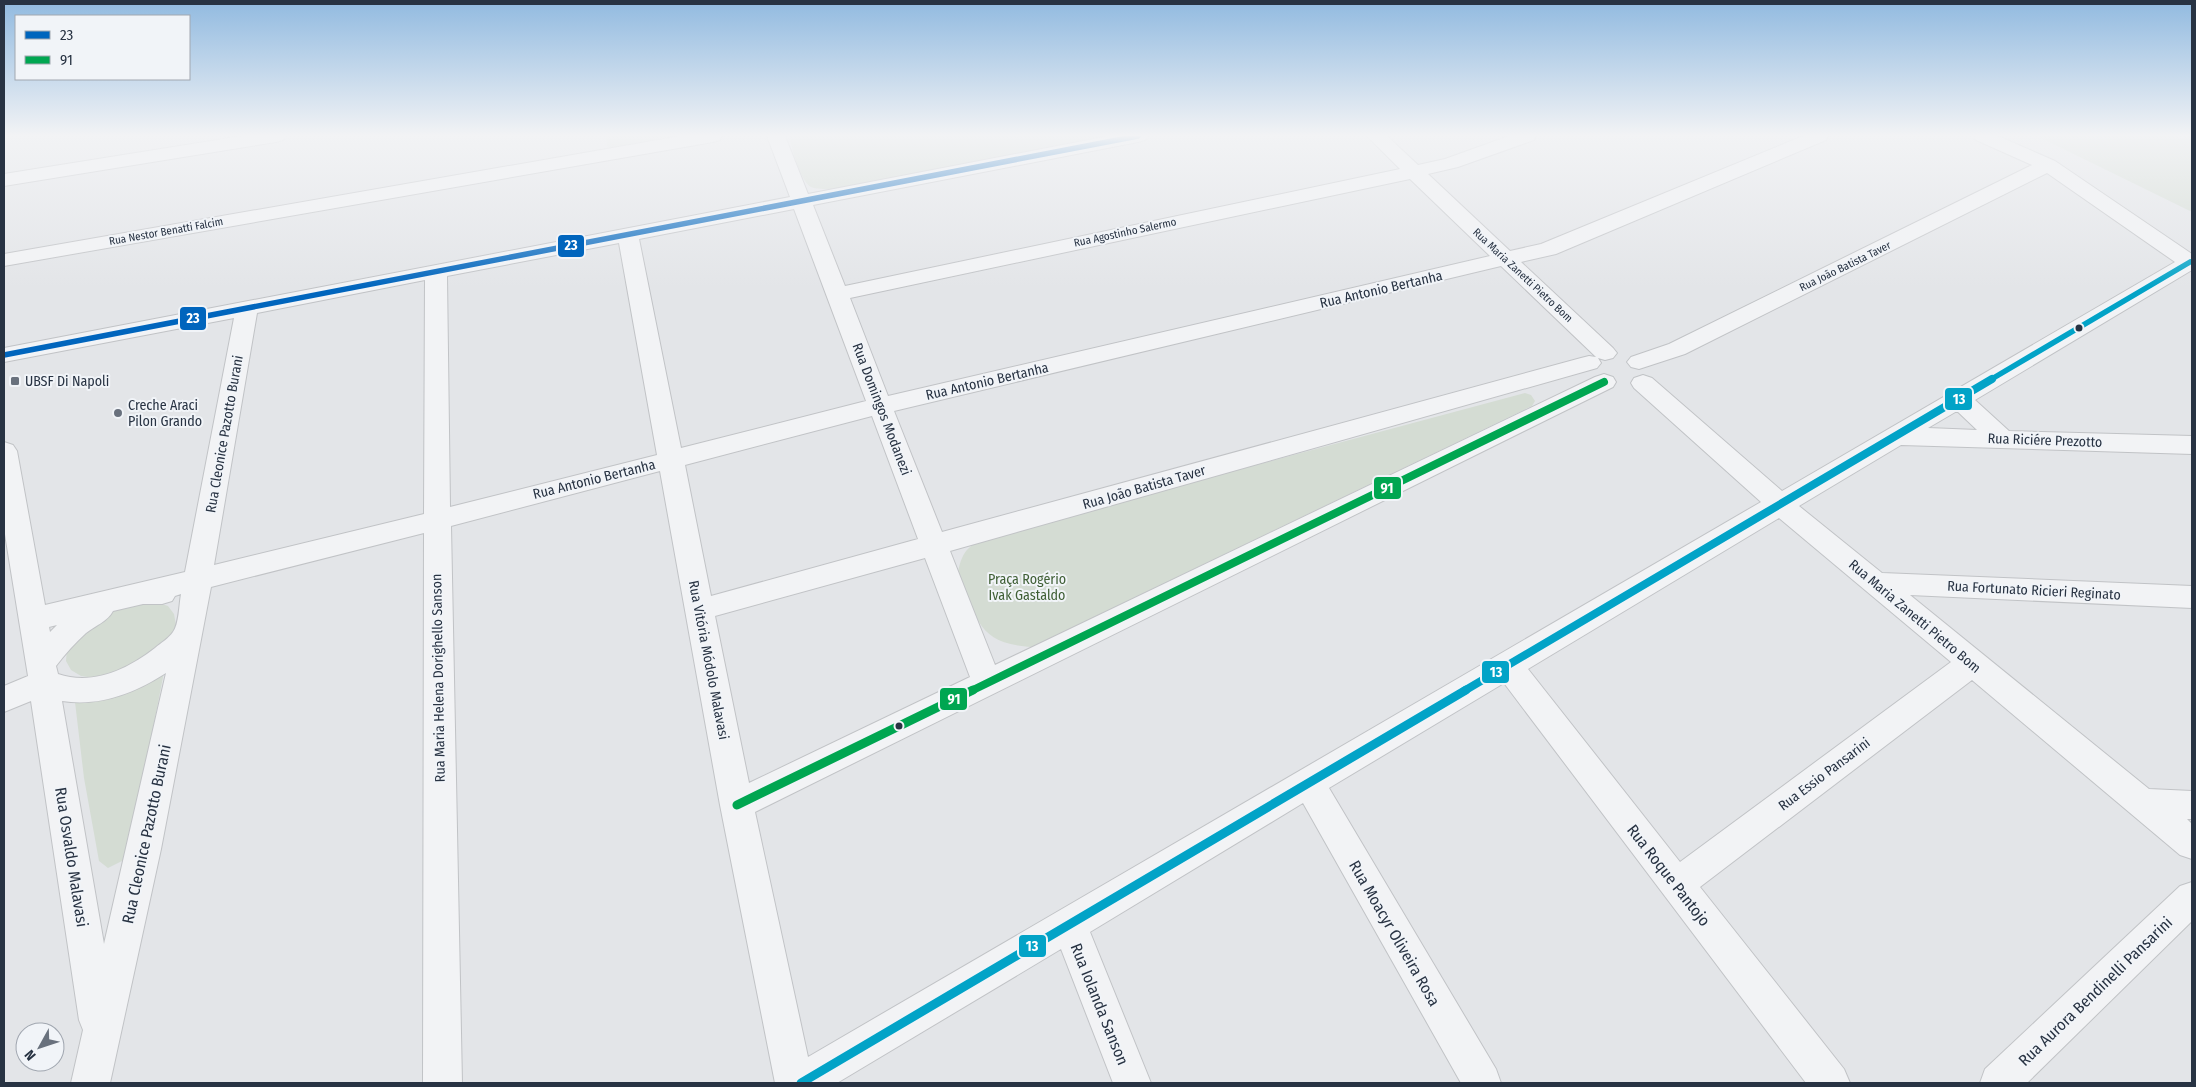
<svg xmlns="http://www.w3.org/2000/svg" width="2196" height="1087" font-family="'Fira Sans Condensed',sans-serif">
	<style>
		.green { fill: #d4dcd3 }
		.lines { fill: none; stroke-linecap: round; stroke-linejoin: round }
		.minor-casing { stroke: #c1c3c6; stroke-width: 2 }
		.minor { fill: #f2f3f5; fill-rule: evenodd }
		.bus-1-casing { stroke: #f1f4f8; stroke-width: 9 }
		.bus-2-far1-casing { stroke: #f1f4f8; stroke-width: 11 }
		.bus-2-casing { stroke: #f1f4f8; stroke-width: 13 }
		.bus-3-far2-casing { stroke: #f1f4f8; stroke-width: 9 }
		.bus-3-far1-casing { stroke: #f1f4f8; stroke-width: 11 }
		.bus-3-casing { stroke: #f1f4f8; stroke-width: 13 }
		.bus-1 { stroke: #0065bd; stroke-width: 5.5 }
		.bus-2-far1 { stroke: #00a651; stroke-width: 8 }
		.bus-2 { stroke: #00a651; stroke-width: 9 }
		.bus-3-far2 { stroke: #02a3c7; stroke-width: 5.5 }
		.bus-3-far1 { stroke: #02a3c7; stroke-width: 8 }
		.bus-3 { stroke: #02a3c7; stroke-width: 9 }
		.bus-dot { fill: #283343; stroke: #f1f4f8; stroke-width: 2 }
		.poi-dot { fill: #69717d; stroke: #f1f4f8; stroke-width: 2 }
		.labels { text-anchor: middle; stroke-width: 4; stroke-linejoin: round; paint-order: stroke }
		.far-street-label { font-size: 11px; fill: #283343; stroke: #f1f4f8 }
		.street-label { font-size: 14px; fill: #283343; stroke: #f1f4f8 }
		.poi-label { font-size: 14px; fill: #283343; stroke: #f1f4f8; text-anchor: start }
		.park-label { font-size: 14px; fill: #3f5f35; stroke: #f1f4f8 }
		.near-street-label { font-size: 16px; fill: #283343; stroke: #f1f4f8 }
		.line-badge { stroke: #f1f4f8; stroke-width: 2 }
		.badge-label { font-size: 14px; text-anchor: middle; font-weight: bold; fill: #fff }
	</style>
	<rect width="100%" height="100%" fill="#e3e5e8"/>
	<path class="green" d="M 606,136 L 678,136 L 611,148 L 607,146 Z
		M 790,136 L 1111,136 L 831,189 C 825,189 816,189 811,187 C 801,182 790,146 790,136 Z
		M 2037,136 L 2177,136 L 2181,138 L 2192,136 L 2192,212 Z
		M 1525,393 L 1531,395 L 1535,401 L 1532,406 L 1032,647 C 977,644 977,618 958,573 C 962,548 972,543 994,535 Z
		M 156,602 L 168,606 L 174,614 L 176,625 L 171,636 L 131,669 L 95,678 L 81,676 L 71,670 L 66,661 L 67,649 L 88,624 L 122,606 Z
		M 164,672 L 128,858 L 108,868 L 99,861 L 84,778 L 75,702 Z"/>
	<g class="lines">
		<defs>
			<path id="minor" d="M 242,136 L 285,136 L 283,140 L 276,142 L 4,186 L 4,174 Z
				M 681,136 L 722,136 L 720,140 L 713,142 L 4,266 L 4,254 Z
				M 767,136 L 785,136 L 808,194 L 1109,136 L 1147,136 L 1145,140 L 1138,142 L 813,205 L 845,286 L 1400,169 L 1367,136 L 1387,136 L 1418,165 L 1445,159 L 1509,136 L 1536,136 L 1534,140 L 1458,167 L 1428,174 L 1510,251 L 1541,244 L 1803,136 L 1828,136 L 1826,140 L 1556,254 L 1521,262 L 1613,348 L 1617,353 L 1613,358 L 1605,360 L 1598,358 L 1601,363 L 1597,368 L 950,551 L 995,665 L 1595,377 L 1604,374 L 1613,377 L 1616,382 L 1613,387 L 755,812 L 808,1057 L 1761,502 L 1634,388 L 1631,383 L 1634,378 L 1643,375 L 1652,378 L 1782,491 L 2175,262 L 2047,173 L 1685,354 L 1639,369 L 1631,367 L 1627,362 L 1631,357 L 1669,344 L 2032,165 L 1976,140 L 1974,136 L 1998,136 L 2055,161 L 2192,254 L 2192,270 L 1975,400 L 2009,431 L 2192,436 L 2192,454 L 1901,445 L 1799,506 L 1882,573 L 2192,586 L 2192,608 L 1910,595 L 2149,789 L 2192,791 L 2192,819 L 2187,819 L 2192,824 L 2192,859 L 2180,855 L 1972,680 L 1700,887 L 1844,1069 L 1850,1083 L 1806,1083 L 1504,683 L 1329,788 L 1496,1069 L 1501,1083 L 1461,1083 L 1303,803 L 1090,932 L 1151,1083 L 1113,1083 L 1061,949 L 837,1083 L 775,1083 L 720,805 L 660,471 L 451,526 L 462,1083 L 423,1083 L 424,533 L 211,587 L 161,849 L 110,1083 L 71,1083 L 83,1030 L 79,1020 L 31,701 L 4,712 L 4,686 L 28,676 L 4,528 L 4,442 L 13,445 L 17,451 L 45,605 L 185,572 L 234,318 L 4,362 L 4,348 L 790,197 ZM 1410,179 L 1490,256 L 888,396 L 850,298 ZM 794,209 L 866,401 L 681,448 L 639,239 ZM 619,243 L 657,455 L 450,507 L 447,276 ZM 1501,266 L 1596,357 L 1589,356 L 1581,358 L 942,532 L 894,411 ZM 425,280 L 424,514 L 214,565 L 257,313 ZM 1957,411 L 1977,430 L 1928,428 ZM 872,416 L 918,539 L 711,596 L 685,465 ZM 1779,518 L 1951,662 L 1680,862 L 1528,669 ZM 925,558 L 970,677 L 749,783 L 715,616 ZM 181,594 C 179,605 179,624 173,632 C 169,638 161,643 155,648 C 128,669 93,686 58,674 L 56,666 C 65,654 75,643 86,633 C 95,626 108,621 113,611 L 143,604 L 162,604 L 172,601 L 175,596 ZM 57,625 L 50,632 L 49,627 ZM 166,673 L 104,944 L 62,701 C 100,707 135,693 166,673 Z
				M 2192,882 L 2192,921 L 2027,1083 L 1980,1083 L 1985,1069 L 2180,886 Z"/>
		</defs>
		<use href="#minor" class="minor-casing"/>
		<use href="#minor" class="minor"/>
		<defs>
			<path id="bus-1" d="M 4,355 L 1138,136"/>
			<path id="bus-2-far1" d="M 971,691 L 1604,382"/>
			<path id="bus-2" d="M 737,805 L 973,690"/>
			<path id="bus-3-far2" d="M 1990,380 L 2190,262"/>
			<path id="bus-3-far1" d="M 1464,691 L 1992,379"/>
			<path id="bus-3" d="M 801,1083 L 1466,690"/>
		</defs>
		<use href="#bus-1" class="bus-1-casing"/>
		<use href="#bus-2-far1" class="bus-2-far1-casing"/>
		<use href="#bus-2" class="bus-2-casing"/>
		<use href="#bus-3-far2" class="bus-3-far2-casing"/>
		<use href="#bus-3-far1" class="bus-3-far1-casing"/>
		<use href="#bus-3" class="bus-3-casing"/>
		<use href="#bus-1" class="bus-1"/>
		<use href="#bus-2-far1" class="bus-2-far1"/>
		<use href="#bus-2" class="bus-2"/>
		<use href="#bus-3-far2" class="bus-3-far2"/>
		<use href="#bus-3-far1" class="bus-3-far1"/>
		<use href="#bus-3" class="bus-3"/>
	</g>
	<linearGradient id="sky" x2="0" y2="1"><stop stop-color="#91bae0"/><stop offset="0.47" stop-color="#f2f3f5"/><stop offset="1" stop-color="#f2f3f5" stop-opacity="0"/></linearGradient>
	<rect width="2196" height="288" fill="url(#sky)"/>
	<g class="bus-dot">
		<circle cx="2079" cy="328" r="4.5"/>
		<circle cx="899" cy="726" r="4.5"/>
	</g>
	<g class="poi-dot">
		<rect x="10" y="376" width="10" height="10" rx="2.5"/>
		<circle cx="118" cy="413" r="5"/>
	</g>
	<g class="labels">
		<g class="far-street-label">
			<text transform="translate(166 231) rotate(-10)" y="4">Rua Nestor Benatti Falcim</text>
			<text transform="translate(1125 232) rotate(-12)" y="4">Rua Agostinho Salermo</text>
			<text transform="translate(1845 266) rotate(-26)" y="4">Rua João Batista Taver</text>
			<text transform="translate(1523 275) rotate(43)" y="4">Rua Maria Zanetti Pietro Bom</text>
		</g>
		<g class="street-label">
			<text transform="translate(1381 289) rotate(-13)" y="5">Rua Antonio Bertanha</text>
			<text transform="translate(987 381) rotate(-13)" y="5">Rua Antonio Bertanha</text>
			<text transform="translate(882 409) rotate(69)" y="5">Rua Domingos Modanezi</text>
			<text transform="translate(224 434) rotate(-80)" y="5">Rua Cleonice Pazotto Burani</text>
			<text transform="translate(2045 440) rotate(2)" y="5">Rua Riciére Prezotto</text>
			<text transform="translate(594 479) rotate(-14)" y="5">Rua Antonio Bertanha</text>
			<text transform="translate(1144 487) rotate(-16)" y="5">Rua João Batista Taver</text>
			<text transform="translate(2034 590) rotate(3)" y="5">Rua Fortunato Ricieri Reginato</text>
			<text transform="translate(1915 616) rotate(40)" y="5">Rua Maria Zanetti Pietro Bom</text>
			<text transform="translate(709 660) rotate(79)" y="5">Rua Vitória Módolo Malavasi</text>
			<text transform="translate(438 678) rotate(-91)" y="5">Rua Maria Helena Dorighello Sanson</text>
			<text transform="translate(1824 774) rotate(-37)" y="5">Rua Essio Pansarini</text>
		</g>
		<g class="poi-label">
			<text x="25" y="386">UBSF Di Napoli</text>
			<text x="128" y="410">Creche Araci<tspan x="128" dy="16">Pilon Grando</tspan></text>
		</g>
		<g class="park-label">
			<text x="1027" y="584">Praça Rogério<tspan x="1027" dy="16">Ivak Gastaldo</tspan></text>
		</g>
		<g class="near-street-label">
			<text transform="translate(146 834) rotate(-78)" y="6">Rua Cleonice Pazotto Burani</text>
			<text transform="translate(72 857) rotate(81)" y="6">Rua Osvaldo Malavasi</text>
			<text transform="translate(1669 875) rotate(52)" y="6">Rua Roque Pantojo</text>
			<text transform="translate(1395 933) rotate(60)" y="6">Rua Moacyr Oliveira Rosa</text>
			<text transform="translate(2095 991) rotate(-44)" y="6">Rua Aurora Bendinelli Pansarini</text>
			<text transform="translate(1100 1004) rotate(68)" y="6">Rua Iolanda Sanson</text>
		</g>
	</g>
	<g class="line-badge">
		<rect x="557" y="234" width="28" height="24" rx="5" fill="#0065bd"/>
		<rect x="179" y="306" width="28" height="25" rx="5" fill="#0065bd"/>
		<rect x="1944" y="387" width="29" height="24" rx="5" fill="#02a3c7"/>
		<rect x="1373" y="476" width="29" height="24" rx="5" fill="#00a651"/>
		<rect x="1481" y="660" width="29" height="24" rx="5" fill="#02a3c7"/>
		<rect x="939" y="687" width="29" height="24" rx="5" fill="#00a651"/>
		<rect x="1018" y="934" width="29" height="24" rx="5" fill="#02a3c7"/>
	</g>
	<g class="badge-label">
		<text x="571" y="250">23</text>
		<text x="193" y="323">23</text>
		<text x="1959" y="404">13</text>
		<text x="1387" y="493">91</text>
		<text x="1496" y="677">13</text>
		<text x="954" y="704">91</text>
		<text x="1032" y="951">13</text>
	</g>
	<rect width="2196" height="1087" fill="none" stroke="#283343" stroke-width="10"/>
	<rect x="15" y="15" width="175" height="65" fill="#f1f4f8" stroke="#a1a7b0"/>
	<rect x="25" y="31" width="25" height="8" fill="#0065bd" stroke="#a1a7b0"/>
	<text x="60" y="40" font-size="15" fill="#283343">23</text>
	<rect x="25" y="56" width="25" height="8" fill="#00a651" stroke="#a1a7b0"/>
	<text x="60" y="65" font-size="15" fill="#283343">91</text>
	<g transform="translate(40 1047) rotate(230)"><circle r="24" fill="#f1f4f8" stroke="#a1a7b0"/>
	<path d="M0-4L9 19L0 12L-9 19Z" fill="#69717d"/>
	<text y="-8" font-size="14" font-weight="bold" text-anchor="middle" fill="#283343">N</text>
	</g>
</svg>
